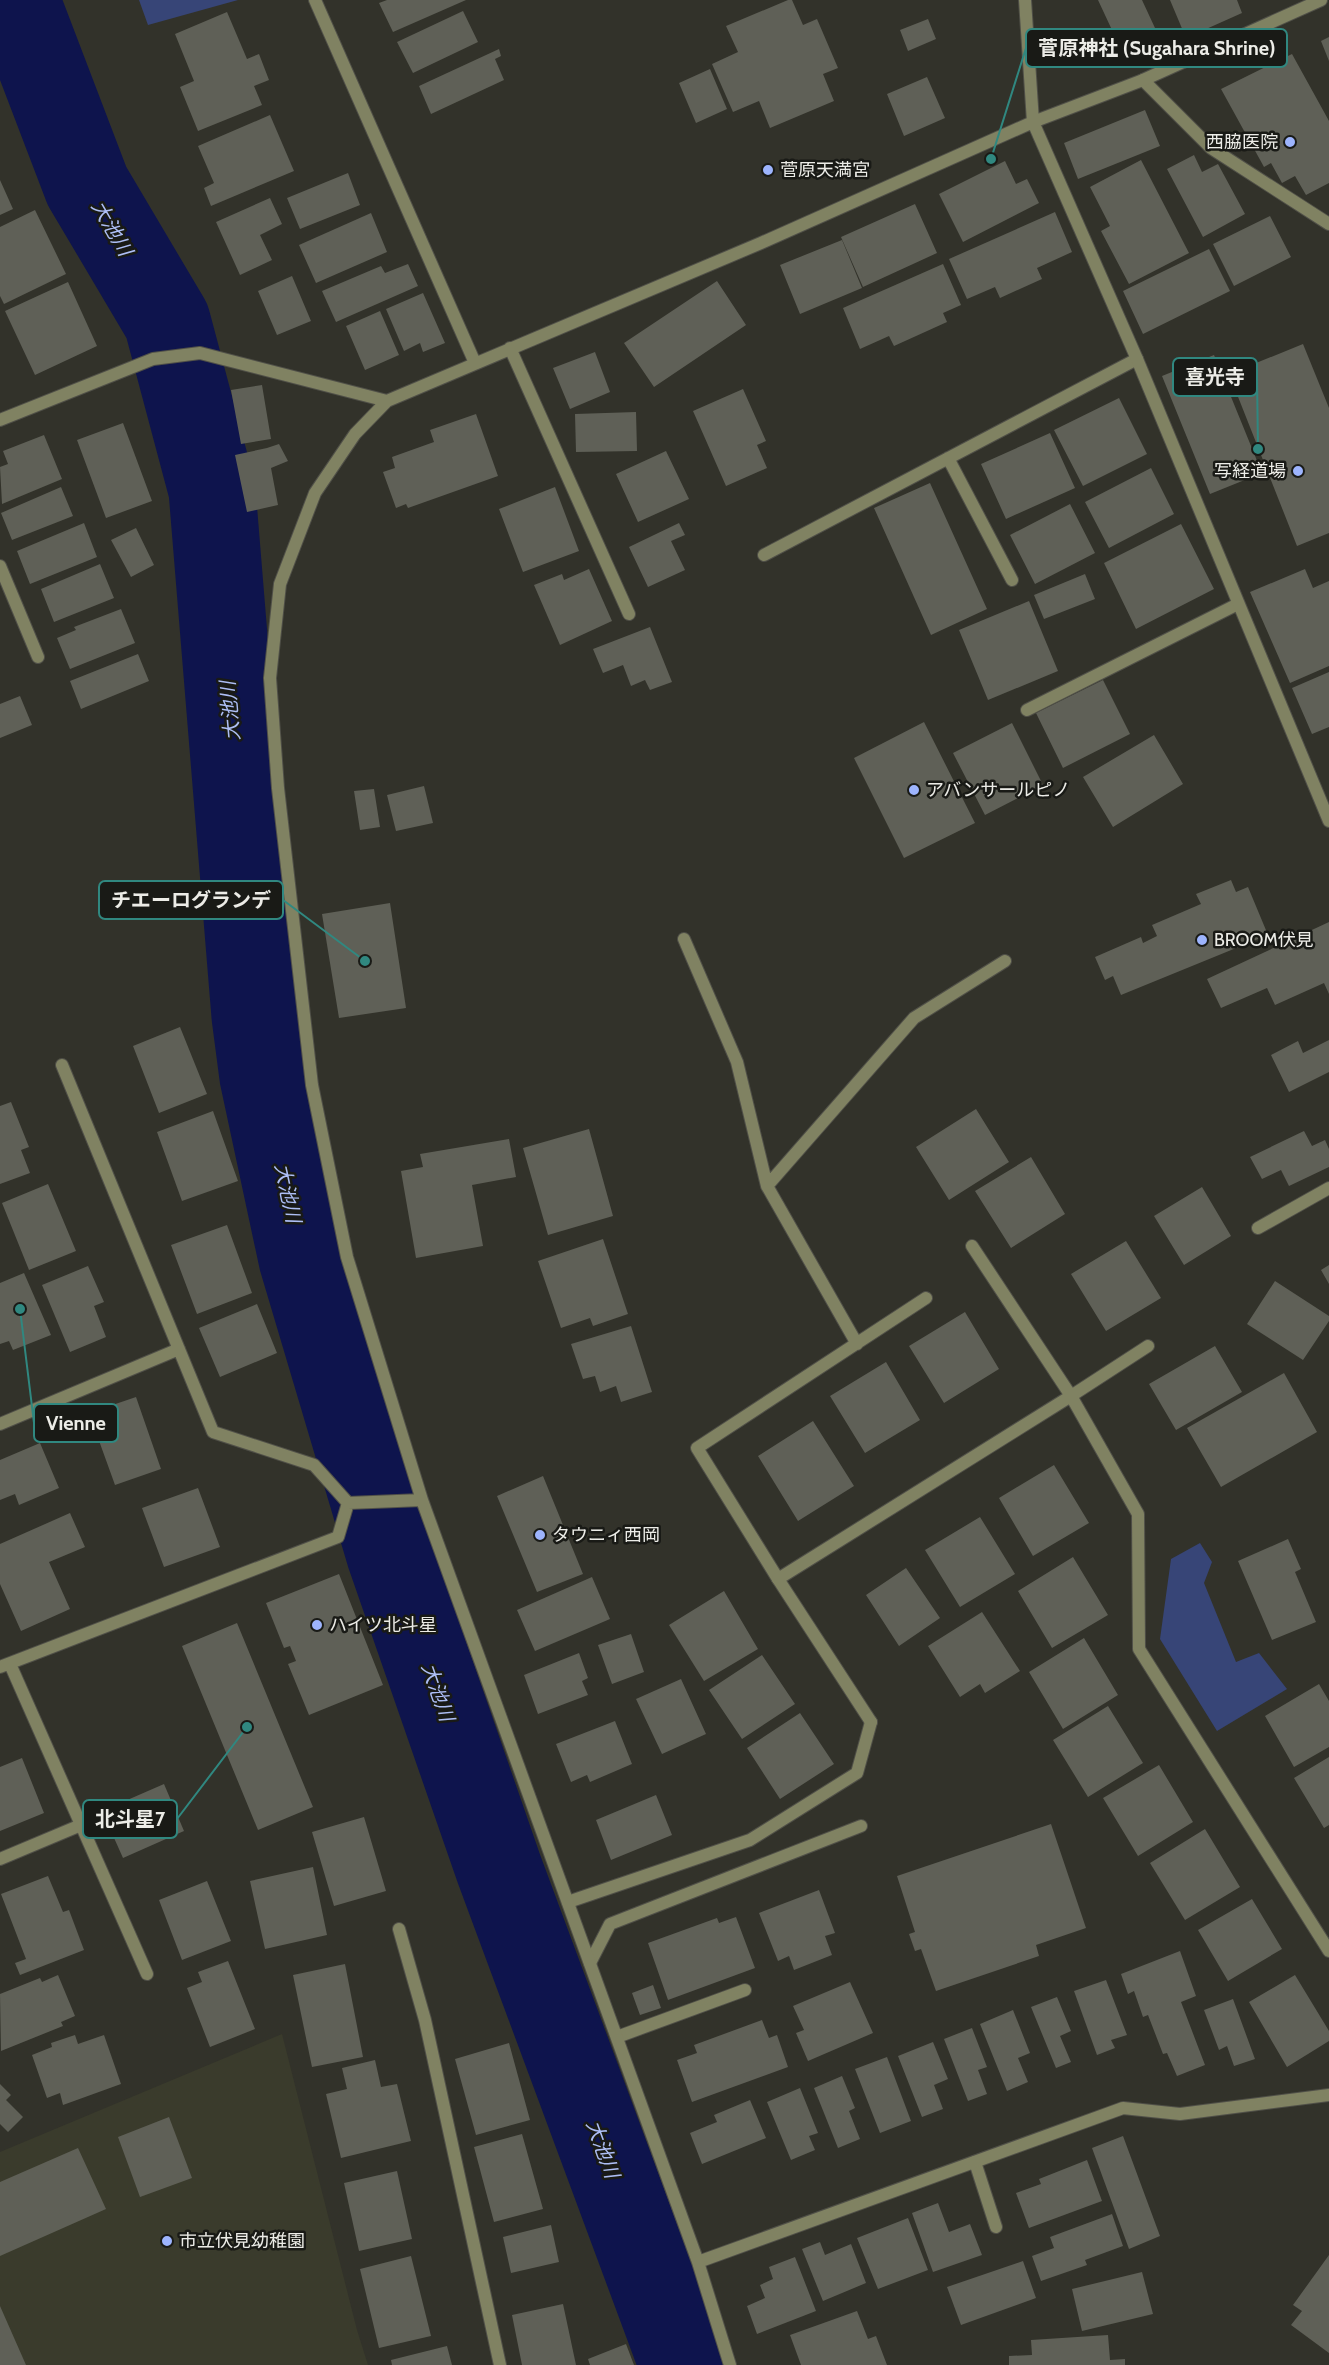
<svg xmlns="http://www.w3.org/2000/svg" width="1329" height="2365" font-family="Cabin,'Noto Sans JP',sans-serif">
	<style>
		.built { fill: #3a3b2c }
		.green { fill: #374577 }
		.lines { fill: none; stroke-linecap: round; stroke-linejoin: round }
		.river { stroke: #0e144d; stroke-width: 87 }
		.building { fill: #5f6057 }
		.lane-casing { stroke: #505048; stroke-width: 14 }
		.street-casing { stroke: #505048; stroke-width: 14 }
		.lane { stroke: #808262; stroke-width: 12 }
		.street { stroke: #808262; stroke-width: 12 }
		.poi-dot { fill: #9db4fd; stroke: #191a16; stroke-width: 2 }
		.labels { text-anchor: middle; stroke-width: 5; stroke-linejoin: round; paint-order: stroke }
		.poi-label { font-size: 18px; fill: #ecece7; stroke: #191a16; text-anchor: start }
		.water-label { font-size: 20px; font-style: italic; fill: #adbef5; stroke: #191a16 }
		.leader { fill: none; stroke: #308880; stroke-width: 2 }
		.callout-dot { fill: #308880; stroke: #191a16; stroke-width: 2 }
		.callout { fill: #191a16; stroke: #308880; stroke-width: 2 }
		.callout-label { font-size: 20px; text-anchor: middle; font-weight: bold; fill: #ecece7 }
	</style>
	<rect width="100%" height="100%" fill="#32322a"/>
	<path class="built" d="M 282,2034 L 357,2330 L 368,2365 L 0,2365 L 0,2152 Z"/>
	<path class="green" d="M 139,0 L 238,0 L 148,25 Z
		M 1200,1543 L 1212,1562 L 1204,1583 L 1236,1662 L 1259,1653 L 1287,1689 L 1217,1731 L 1160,1639 L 1171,1559 Z"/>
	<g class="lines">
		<path class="river" d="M 16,0 L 87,186 L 167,321 L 212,490 L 255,1016 L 263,1077 L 302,1259 L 390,1555 L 499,1869 L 683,2365"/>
	</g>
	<path class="building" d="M 387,0 L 466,0 L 393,32 L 379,3 Z
		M 788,0 L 792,0 L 803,25 L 817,19 L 838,68 L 823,74 L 834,101 L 770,128 L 759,101 L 733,112 L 712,64 L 738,52 L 726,26 Z
		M 1098,0 L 1142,0 L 1155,28 L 1119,45 Z
		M 1170,0 L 1237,0 L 1242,13 L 1186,38 Z
		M 463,11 L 478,42 L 413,73 L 397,42 Z
		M 227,12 L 247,59 L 259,54 L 269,80 L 254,86 L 262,105 L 198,131 L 180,87 L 194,81 L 175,34 Z
		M 928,19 L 936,39 L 908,51 L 900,30 Z
		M 1329,37 L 1329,61 L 1321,41 Z
		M 499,49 L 501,56 L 495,59 L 504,80 L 431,114 L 419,86 Z
		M 1292,54 L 1329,121 L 1329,183 L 1306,195 L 1295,176 L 1282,183 L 1271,163 L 1264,167 L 1221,89 Z
		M 710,69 L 727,109 L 696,123 L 679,83 Z
		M 927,77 L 945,118 L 904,136 L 887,94 Z
		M 1145,110 L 1160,146 L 1078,179 L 1064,143 Z
		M 270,115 L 294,171 L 211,206 L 204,188 L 214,183 L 198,146 Z
		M 1194,155 L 1202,172 L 1218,164 L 1245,214 L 1203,237 L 1167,169 Z
		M 1141,160 L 1189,253 L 1129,284 L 1101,231 L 1110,226 L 1090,187 Z
		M 1005,161 L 1016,184 L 1027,179 L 1039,203 L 963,242 L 939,194 Z
		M 348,173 L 360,205 L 300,229 L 287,198 Z
		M 0,180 L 13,209 L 0,215 Z
		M 270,198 L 282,224 L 260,235 L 272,260 L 240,275 L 216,222 Z
		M 915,204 L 937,253 L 863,287 L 841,237 Z
		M 35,210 L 66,274 L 4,304 L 0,296 L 0,227 Z
		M 1055,212 L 1072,252 L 1037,268 L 1042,279 L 1000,298 L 995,287 L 967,299 L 949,259 Z
		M 371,213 L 387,252 L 316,283 L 299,245 Z
		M 1270,216 L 1291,257 L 1234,286 L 1213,244 Z
		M 842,240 L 862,288 L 800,314 L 780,265 Z
		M 1209,249 L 1230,291 L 1143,334 L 1123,291 Z
		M 408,264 L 418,286 L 336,322 L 322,291 L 381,266 L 385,273 Z
		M 943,264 L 961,305 L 943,313 L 947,322 L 894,346 L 889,336 L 860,349 L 843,308 Z
		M 292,276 L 311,321 L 277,335 L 258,291 Z
		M 717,281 L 746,325 L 654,387 L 624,343 Z
		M 68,282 L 97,346 L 35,375 L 5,311 Z
		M 423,293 L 445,343 L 423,352 L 420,343 L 404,351 L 386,309 Z
		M 380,311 L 399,355 L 365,370 L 346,326 Z
		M 1303,344 L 1329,408 L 1329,533 L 1297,546 L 1229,374 Z
		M 595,352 L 610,392 L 570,409 L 553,368 Z
		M 1214,355 L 1262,473 L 1210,494 L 1162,376 Z
		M 262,385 L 271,439 L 241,444 L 231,390 Z
		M 743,389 L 766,441 L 757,445 L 767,468 L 726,486 L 693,411 Z
		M 1119,398 L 1147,454 L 1083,486 L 1054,430 Z
		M 636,412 L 637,451 L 576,452 L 575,414 Z
		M 476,414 L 498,476 L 408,508 L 406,504 L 396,508 L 383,472 L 395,468 L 392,457 L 434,442 L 430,430 Z
		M 123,423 L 152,501 L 106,518 L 77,440 Z
		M 1050,433 L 1075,488 L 1006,519 L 981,464 Z
		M 44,435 L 62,479 L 2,504 L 0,467 L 8,464 L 3,451 Z
		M 279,444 L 288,461 L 271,468 L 278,505 L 247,512 L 235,455 L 267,448 Z
		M 666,451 L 689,499 L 638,522 L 616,474 Z
		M 1151,468 L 1174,514 L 1109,548 L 1085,502 Z
		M 930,483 L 987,609 L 931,635 L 874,508 Z
		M 61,487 L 73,516 L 12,540 L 1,513 Z
		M 555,487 L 579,551 L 523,572 L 499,509 Z
		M 1070,504 L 1095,553 L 1035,584 L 1010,535 Z
		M 84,523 L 97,557 L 30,584 L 17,551 Z
		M 679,523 L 685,535 L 671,541 L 685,570 L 648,587 L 629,547 Z
		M 1181,524 L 1214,589 L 1136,629 L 1104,563 Z
		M 136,528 L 154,565 L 131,577 L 111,540 Z
		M 100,564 L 114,598 L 54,622 L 41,589 Z
		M 589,569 L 612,621 L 560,645 L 534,585 L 562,574 L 564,580 Z
		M 1305,569 L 1313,588 L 1329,581 L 1329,666 L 1290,683 L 1250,592 Z
		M 1085,574 L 1095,599 L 1044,619 L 1034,595 Z
		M 1029,601 L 1058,671 L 988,700 L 959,630 Z
		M 121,609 L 135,643 L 70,669 L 57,638 L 76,630 L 74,627 Z
		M 650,627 L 672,682 L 650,690 L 645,680 L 631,686 L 623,665 L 603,673 L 593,649 Z
		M 138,654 L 149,681 L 81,709 L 70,681 Z
		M 1329,672 L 1329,727 L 1312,734 L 1292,688 Z
		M 1103,680 L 1130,734 L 1063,768 L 1036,713 Z
		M 20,696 L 32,725 L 0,738 L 0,704 Z
		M 924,722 L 975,823 L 904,858 L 854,758 Z
		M 1012,723 L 1043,785 L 985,815 L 953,753 Z
		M 1154,735 L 1183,784 L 1113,827 L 1083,777 Z
		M 424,786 L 433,823 L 396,831 L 387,795 Z
		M 374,789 L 380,827 L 360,830 L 354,791 Z
		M 1231,880 L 1236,892 L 1248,887 L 1268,935 L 1121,995 L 1113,976 L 1105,980 L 1095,957 L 1141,937 L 1143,943 L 1157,936 L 1152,925 L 1201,904 L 1196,894 Z
		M 390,903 L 406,1008 L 339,1018 L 322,914 Z
		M 1329,922 L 1329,994 L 1324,983 L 1275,1005 L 1267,988 L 1221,1008 L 1207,979 Z
		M 180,1027 L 207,1094 L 159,1113 L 133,1046 Z
		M 1329,1040 L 1329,1072 L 1289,1092 L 1271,1055 L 1298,1041 L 1303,1053 Z
		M 11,1102 L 29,1147 L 21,1150 L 30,1173 L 0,1184 L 0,1106 Z
		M 976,1109 L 1009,1162 L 949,1200 L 916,1147 Z
		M 213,1111 L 238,1181 L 182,1201 L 157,1132 Z
		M 589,1129 L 613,1216 L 548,1235 L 523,1148 Z
		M 1304,1131 L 1312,1146 L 1325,1140 L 1329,1149 L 1329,1167 L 1289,1186 L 1281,1170 L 1262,1179 L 1250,1157 Z
		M 509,1139 L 516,1177 L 472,1185 L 483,1246 L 416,1258 L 401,1171 L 423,1167 L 420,1154 Z
		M 1031,1157 L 1065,1214 L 1011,1248 L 975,1191 Z
		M 48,1184 L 76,1251 L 29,1270 L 2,1203 Z
		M 1202,1187 L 1231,1236 L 1184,1265 L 1154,1216 Z
		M 227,1225 L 252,1293 L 197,1314 L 171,1245 Z
		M 603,1239 L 628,1314 L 593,1326 L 590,1318 L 561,1328 L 538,1261 Z
		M 1126,1241 L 1161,1298 L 1106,1331 L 1071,1274 Z
		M 1329,1265 L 1329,1284 L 1321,1270 Z
		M 88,1266 L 104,1302 L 94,1306 L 106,1337 L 70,1352 L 42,1285 Z
		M 24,1273 L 51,1335 L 13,1350 L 9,1341 L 0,1344 L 0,1283 Z
		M 1275,1281 L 1329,1316 L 1329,1321 L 1303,1360 L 1247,1324 Z
		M 257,1304 L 277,1353 L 220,1377 L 199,1328 Z
		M 965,1312 L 999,1369 L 944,1403 L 909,1346 Z
		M 631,1326 L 652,1392 L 621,1402 L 616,1386 L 600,1392 L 595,1376 L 583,1379 L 571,1344 Z
		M 1215,1346 L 1242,1392 L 1176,1430 L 1149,1384 Z
		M 886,1362 L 920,1420 L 865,1453 L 830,1396 Z
		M 1284,1373 L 1317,1432 L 1221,1487 L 1187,1428 Z
		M 136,1397 L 161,1469 L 115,1485 L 89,1413 Z
		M 813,1421 L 854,1486 L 798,1521 L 758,1456 Z
		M 40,1443 L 59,1488 L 19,1505 L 15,1494 L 0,1500 L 0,1460 Z
		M 1054,1465 L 1089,1523 L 1033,1556 L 999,1498 Z
		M 543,1476 L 583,1574 L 537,1592 L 497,1496 Z
		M 198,1488 L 220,1547 L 164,1567 L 142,1508 Z
		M 70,1513 L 85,1547 L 49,1562 L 70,1609 L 21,1631 L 0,1584 L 0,1544 Z
		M 980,1517 L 1015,1574 L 960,1607 L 925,1550 Z
		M 1288,1539 L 1301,1569 L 1295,1572 L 1316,1622 L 1272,1640 L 1238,1561 Z
		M 1073,1557 L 1108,1615 L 1052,1648 L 1018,1591 Z
		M 906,1568 L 940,1618 L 899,1646 L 866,1595 Z
		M 339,1574 L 383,1685 L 309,1715 L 288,1664 L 296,1661 L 290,1646 L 284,1648 L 266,1603 Z
		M 592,1577 L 610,1619 L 535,1651 L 517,1610 Z
		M 724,1591 L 758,1649 L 704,1681 L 669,1625 Z
		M 982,1612 L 1020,1671 L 985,1693 L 980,1684 L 960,1697 L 928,1646 Z
		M 237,1623 L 313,1807 L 258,1830 L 182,1646 Z
		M 631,1634 L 644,1672 L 612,1684 L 598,1645 Z
		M 1084,1638 L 1118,1695 L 1063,1729 L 1029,1672 Z
		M 579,1653 L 588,1678 L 582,1681 L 588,1695 L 538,1714 L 524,1675 Z
		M 762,1655 L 795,1704 L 742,1739 L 709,1690 Z
		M 681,1679 L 706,1734 L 662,1754 L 636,1699 Z
		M 1319,1684 L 1329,1701 L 1329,1747 L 1294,1767 L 1265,1716 Z
		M 1108,1706 L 1143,1763 L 1088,1797 L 1053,1740 Z
		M 800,1713 L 834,1764 L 780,1799 L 747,1748 Z
		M 615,1721 L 632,1764 L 590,1782 L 587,1775 L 571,1782 L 556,1744 Z
		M 1329,1757 L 1329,1825 L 1324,1828 L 1294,1778 Z
		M 22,1758 L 44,1813 L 0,1831 L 0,1767 Z
		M 1159,1765 L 1193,1822 L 1138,1856 L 1103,1798 Z
		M 164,1784 L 184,1831 L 123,1858 L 102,1811 Z
		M 656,1795 L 672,1835 L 611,1860 L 596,1820 Z
		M 364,1817 L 386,1891 L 334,1906 L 312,1832 Z
		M 1051,1824 L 1086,1928 L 1036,1945 L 1039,1956 L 936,1991 L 921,1949 L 915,1951 L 909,1934 L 915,1932 L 897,1876 Z
		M 1205,1829 L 1240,1887 L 1185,1920 L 1150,1863 Z
		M 313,1867 L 327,1935 L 265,1949 L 250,1881 Z
		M 48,1876 L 63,1912 L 69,1910 L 84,1950 L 20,1975 L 15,1963 L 26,1959 L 1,1894 Z
		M 207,1881 L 231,1941 L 182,1960 L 159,1900 Z
		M 819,1890 L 835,1933 L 825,1936 L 832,1955 L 794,1970 L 789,1956 L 778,1961 L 759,1913 Z
		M 1252,1899 L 1282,1949 L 1228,1981 L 1198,1930 Z
		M 736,1917 L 755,1968 L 668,2000 L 648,1943 L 717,1918 L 719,1923 Z
		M 1180,1951 L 1196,1996 L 1181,2002 L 1205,2065 L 1177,2076 L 1167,2053 L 1163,2054 L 1148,2015 L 1143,2017 L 1134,1991 L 1128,1994 L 1121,1974 Z
		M 228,1961 L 255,2029 L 210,2047 L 187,1988 L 202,1982 L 198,1972 Z
		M 345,1964 L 363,2057 L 312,2067 L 293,1975 Z
		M 58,1975 L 75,2016 L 61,2022 L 63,2026 L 1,2051 L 0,1994 L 40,1978 L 42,1982 Z
		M 1295,1975 L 1329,2031 L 1329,2041 L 1287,2067 L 1249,2002 Z
		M 1106,1980 L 1127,2035 L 1111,2040 L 1115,2048 L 1097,2055 L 1074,1991 Z
		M 850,1982 L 873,2033 L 808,2061 L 796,2033 L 804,2030 L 793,2006 Z
		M 653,1985 L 661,2008 L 640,2015 L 632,1993 Z
		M 1057,1997 L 1071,2031 L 1060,2036 L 1071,2062 L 1056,2068 L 1031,2007 Z
		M 1233,1999 L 1255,2059 L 1234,2066 L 1227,2046 L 1219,2050 L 1204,2010 Z
		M 1013,2010 L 1030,2053 L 1018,2058 L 1028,2082 L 1007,2091 L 980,2024 Z
		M 762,2020 L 769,2038 L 777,2035 L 788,2067 L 692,2102 L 677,2060 L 697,2053 L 694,2045 Z
		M 972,2028 L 987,2067 L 978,2070 L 987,2094 L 968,2101 L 944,2039 Z
		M 75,2035 L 78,2044 L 104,2035 L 121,2084 L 63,2105 L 60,2093 L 47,2098 L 32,2055 L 52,2047 L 51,2043 Z
		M 933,2042 L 948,2079 L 934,2085 L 943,2109 L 922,2117 L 898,2056 Z
		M 509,2043 L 530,2120 L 476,2135 L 455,2059 Z
		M 887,2057 L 911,2121 L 880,2133 L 855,2069 Z
		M 375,2060 L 381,2087 L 397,2084 L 411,2141 L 341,2158 L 326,2094 L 347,2089 L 342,2068 Z
		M 842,2076 L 855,2108 L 849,2111 L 860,2139 L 838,2148 L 814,2088 Z
		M 0,2084 L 11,2095 L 6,2100 L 23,2117 L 8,2132 L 0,2124 Z
		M 800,2088 L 818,2133 L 809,2136 L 815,2150 L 791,2160 L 767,2102 Z
		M 750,2100 L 766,2138 L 702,2164 L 690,2133 L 717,2122 L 714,2115 Z
		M 169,2117 L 192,2178 L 140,2197 L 118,2137 Z
		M 522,2134 L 543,2209 L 494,2222 L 474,2147 Z
		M 1123,2136 L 1160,2236 L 1129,2249 L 1092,2148 Z
		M 78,2148 L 106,2209 L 0,2256 L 0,2182 Z
		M 1087,2160 L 1102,2201 L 1029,2228 L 1016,2193 L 1041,2184 L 1039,2179 Z
		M 397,2171 L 412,2239 L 359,2251 L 344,2183 Z
		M 938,2203 L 949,2232 L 970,2224 L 982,2255 L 933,2272 L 912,2213 Z
		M 1112,2214 L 1123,2246 L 1085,2260 L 1087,2265 L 1041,2281 L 1032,2256 L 1054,2248 L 1050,2237 Z
		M 908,2218 L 928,2270 L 878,2289 L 857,2238 Z
		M 551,2225 L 559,2262 L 511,2273 L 503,2237 Z
		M 820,2242 L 825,2255 L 851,2244 L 866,2283 L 823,2301 L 802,2249 Z
		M 1329,2255 L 1329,2353 L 1291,2325 L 1302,2311 L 1293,2305 Z
		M 411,2256 L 431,2336 L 379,2348 L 360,2269 Z
		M 795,2257 L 816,2311 L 757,2334 L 747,2306 L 765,2298 L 760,2285 L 773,2279 L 769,2267 Z
		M 1023,2261 L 1036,2298 L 961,2325 L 947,2287 Z
		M 1142,2272 L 1153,2314 L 1082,2331 L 1072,2289 Z
		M 563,2304 L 576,2365 L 522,2365 L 512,2315 Z
		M 0,2306 L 26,2365 L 0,2365 Z
		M 857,2311 L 868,2339 L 876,2336 L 887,2365 L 801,2365 L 790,2335 Z
		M 1108,2335 L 1110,2360 L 1125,2359 L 1125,2365 L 1009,2365 L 1009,2356 L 1032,2355 L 1031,2340 Z
		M 626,2344 L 634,2365 L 590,2365 L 588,2359 Z
		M 447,2346 L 452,2365 L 392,2365 L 391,2360 Z"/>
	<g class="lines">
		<defs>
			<path id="lane" d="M 1143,80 L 1211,148 L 1329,224
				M 948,458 L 1012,580
				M 764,555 L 1137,359
				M 0,566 L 38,657
				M 1027,710 L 1238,604
				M 684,939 L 737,1062 L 767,1186 L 857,1344
				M 767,1186 L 914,1018 L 1005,961
				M 1258,1228 L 1329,1188
				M 778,1579 L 697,1448 L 926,1298
				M 568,1902 L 750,1840 L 857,1773 L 871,1722
				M 399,1929 L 425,2020 L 500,2365
				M 590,1963 L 610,1924 L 861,1826
				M 617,2037 L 745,1990
				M 975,2162 L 996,2227"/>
			<path id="street" d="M 315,0 L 475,363
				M 1025,0 L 1033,122 L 1137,359 L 1329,821
				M 510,348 L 629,614
				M 0,420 L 153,359 L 200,353 L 387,401
				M 62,1065 L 213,1432 L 314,1465 L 348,1503 L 422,1500
				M 972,1246 L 1071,1396 L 1148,1346
				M 0,1424 L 179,1349
				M 10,1664 L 147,1974
				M 0,1667 L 338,1537 L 348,1503
				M 871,1722 L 778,1579 L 1071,1396 L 1138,1514 L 1139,1649 L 1329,1951
				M 0,1859 L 81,1825
				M 698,2262 L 1123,2108 L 1180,2114 L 1329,2095
				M 730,2365 L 698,2262 L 422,1500 L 347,1257 L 312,1085 L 278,788 L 270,678 L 280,584 L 315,493 L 355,434 L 387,401 L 761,243 L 1033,122 L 1143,80 L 1321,0"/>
		</defs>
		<use href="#lane" class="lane-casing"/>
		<use href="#street" class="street-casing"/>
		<use href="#lane" class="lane"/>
		<use href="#street" class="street"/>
	</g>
	<g class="poi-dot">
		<circle cx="1290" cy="142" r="6"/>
		<circle cx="768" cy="170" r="6"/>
		<circle cx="1298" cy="471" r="6"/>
		<circle cx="914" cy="790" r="6"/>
		<circle cx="1202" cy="940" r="6"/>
		<circle cx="540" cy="1535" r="6"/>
		<circle cx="317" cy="1625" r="6"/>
		<circle cx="167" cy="2241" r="6"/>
	</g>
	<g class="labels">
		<g class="poi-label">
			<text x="1278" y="148" text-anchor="end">西脇医院</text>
			<text x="780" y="176">菅原天満宮</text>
			<text x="1286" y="477" text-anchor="end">写経道場</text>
			<text x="926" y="796">アバンサールピノ</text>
			<text x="1214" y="946">BROOM伏見</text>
			<text x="552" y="1541">タウニィ西岡</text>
			<text x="329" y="1631">ハイツ北斗星</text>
			<text x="179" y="2247">市立伏見幼稚園</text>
		</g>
		<g class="water-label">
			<text transform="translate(112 228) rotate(60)" y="7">大池川</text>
			<text transform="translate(230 711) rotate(-95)" y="7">大池川</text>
			<text transform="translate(288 1193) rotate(78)" y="7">大池川</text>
			<text transform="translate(438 1692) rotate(71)" y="7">大池川</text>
			<text transform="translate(603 2149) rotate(70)" y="7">大池川</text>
		</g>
	</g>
	<path class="leader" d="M991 159L1026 48M1258 449L1257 377M365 961L283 900M20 1309L34 1423M247 1727L177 1819"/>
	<g class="callout-dot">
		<circle cx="991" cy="159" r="6"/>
		<circle cx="1258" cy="449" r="6"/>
		<circle cx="365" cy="961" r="6"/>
		<circle cx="20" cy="1309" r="6"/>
		<circle cx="247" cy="1727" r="6"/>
	</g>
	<g class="callout">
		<rect x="1026" y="29" width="261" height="38" rx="6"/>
		<rect x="1173" y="358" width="84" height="38" rx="6"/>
		<rect x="99" y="881" width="184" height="38" rx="6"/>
		<rect x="34" y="1404" width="84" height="38" rx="6"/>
		<rect x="83" y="1800" width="94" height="38" rx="6"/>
	</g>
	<g class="callout-label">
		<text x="1157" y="55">菅原神社 (Sugahara Shrine)</text>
		<text x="1215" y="384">喜光寺</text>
		<text x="191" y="907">チエーログランデ</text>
		<text x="76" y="1430">Vienne</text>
		<text x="130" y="1826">北斗星7</text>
	</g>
</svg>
